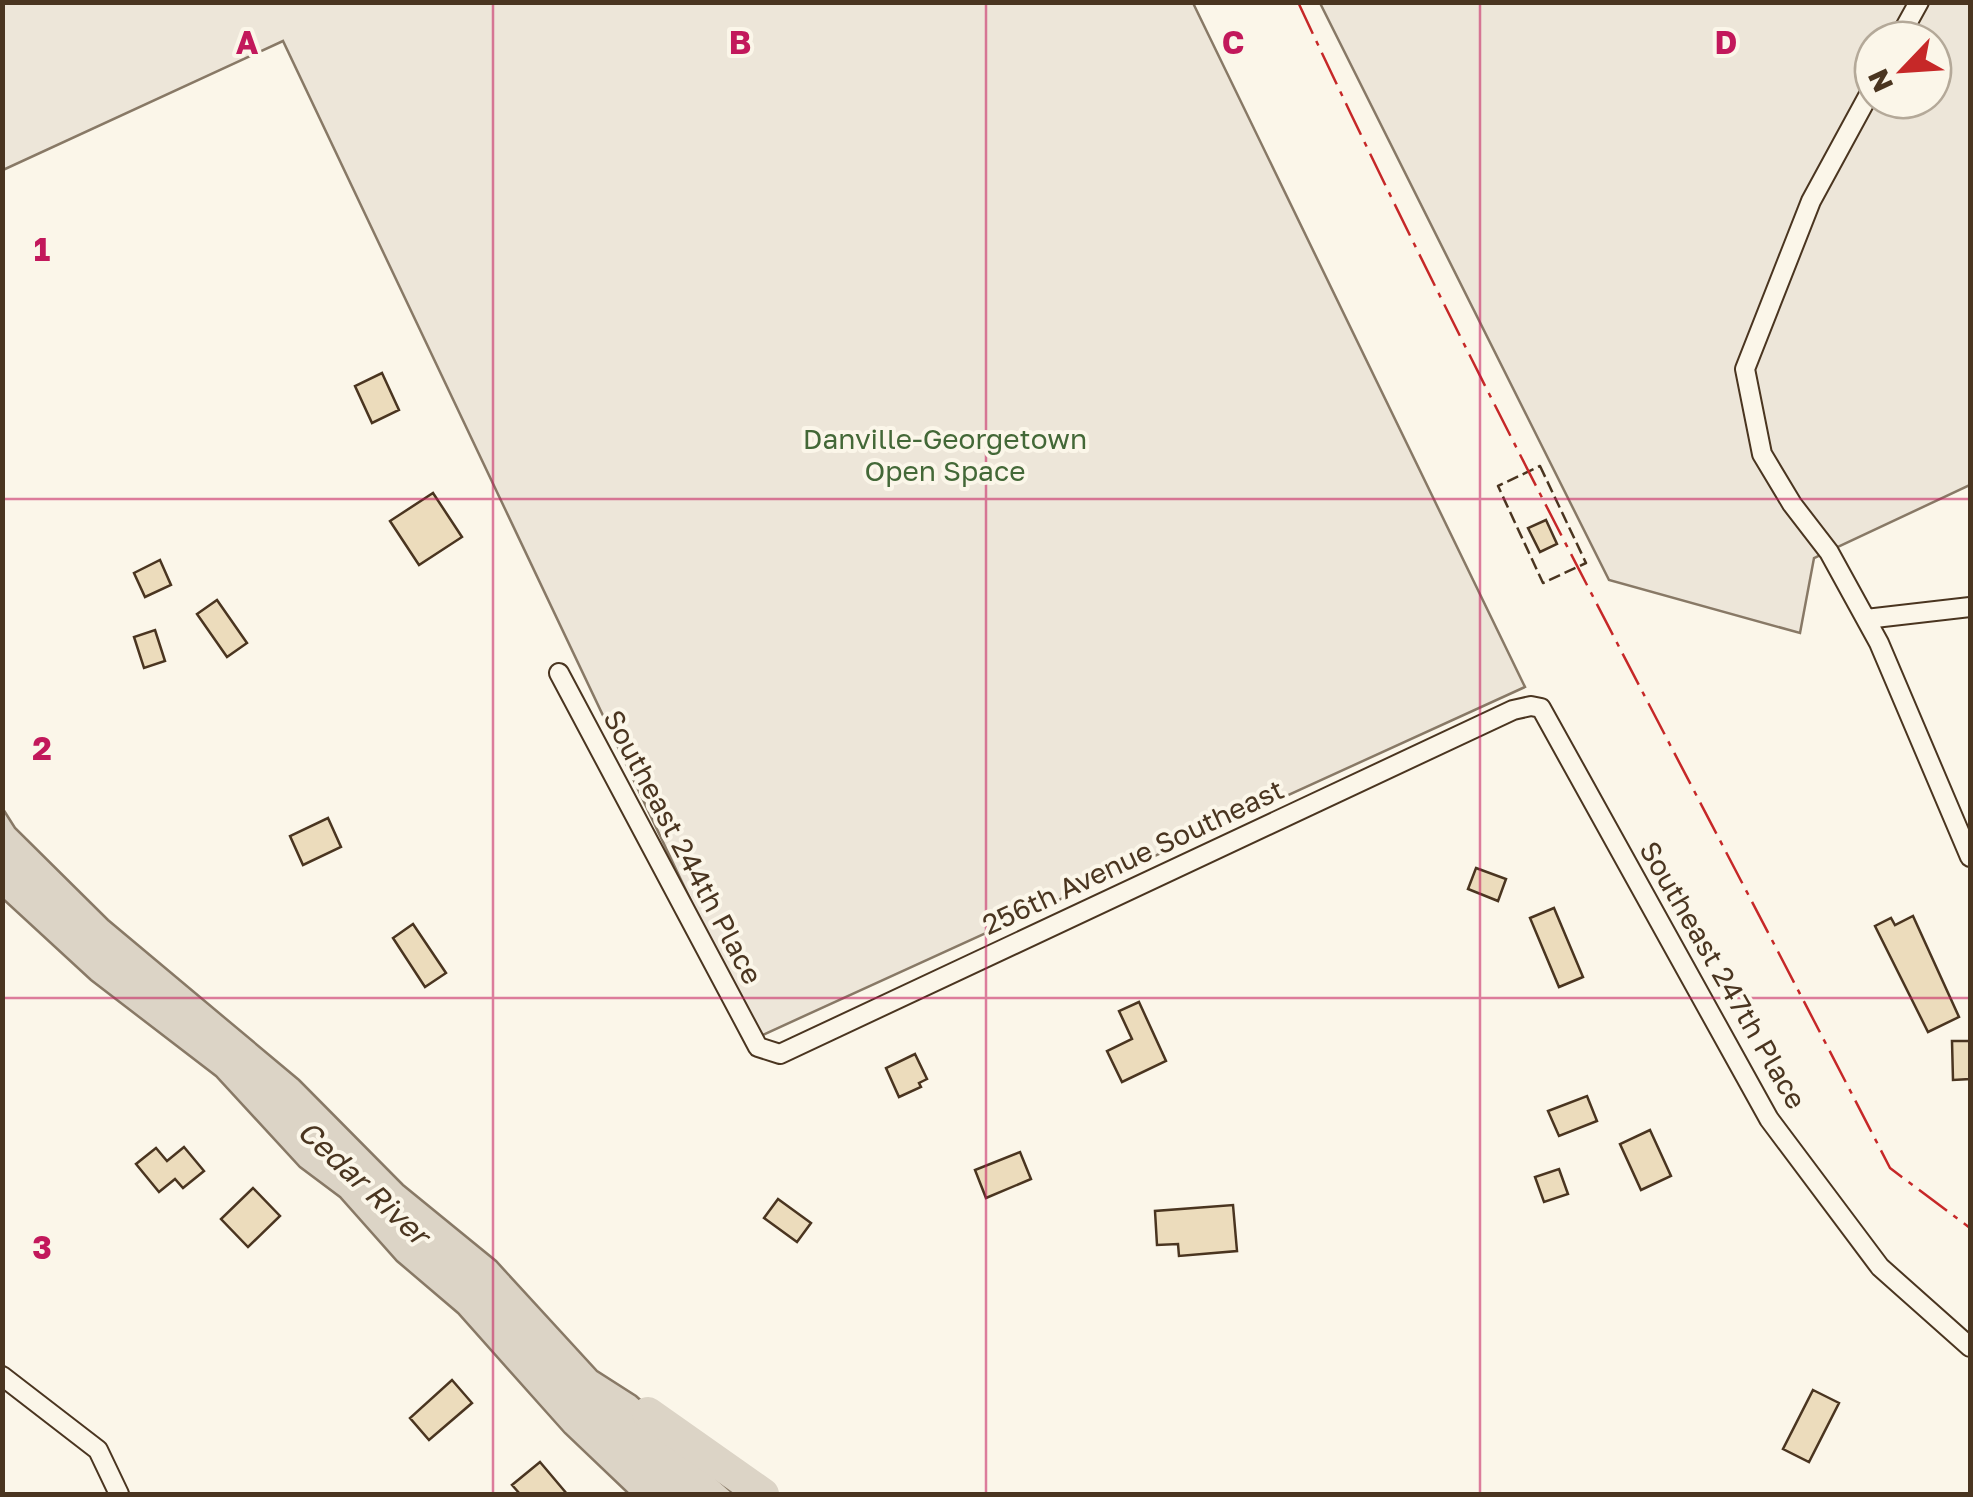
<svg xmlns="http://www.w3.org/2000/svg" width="1973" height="1497" font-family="'Golos Text',sans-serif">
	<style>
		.green { fill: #ede6d9; stroke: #887966; stroke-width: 2.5; fill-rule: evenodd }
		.water { fill: #dcd4c6; stroke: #887966; stroke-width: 2.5 }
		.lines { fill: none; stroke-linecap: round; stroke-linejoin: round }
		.river { stroke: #dcd4c6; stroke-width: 32 }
		.building { fill: #ecdcbc; stroke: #4a3520; stroke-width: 2.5 }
		.minor-casing { stroke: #4a3520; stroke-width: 22 }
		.minor { stroke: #fbf6e9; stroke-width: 18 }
		.fence { stroke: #4a3520; stroke-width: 2.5; stroke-dasharray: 12 5; stroke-linecap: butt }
		.power { stroke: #c62828; stroke-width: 2.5; stroke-dasharray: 35 8 5 8; stroke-linecap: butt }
		.grid { fill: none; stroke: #c2185b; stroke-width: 2.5; stroke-opacity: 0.55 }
		.labels { text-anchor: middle; stroke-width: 8; stroke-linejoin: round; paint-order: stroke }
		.park-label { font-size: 28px; fill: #436837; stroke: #fbf6e9 }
		.street-label { font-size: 28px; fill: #4a3520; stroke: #fbf6e9 }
		.water-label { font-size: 30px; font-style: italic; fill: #4a3520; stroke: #fbf6e9 }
		.grid-label { font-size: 32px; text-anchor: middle; font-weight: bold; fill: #c2185b; stroke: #fbf6e9; stroke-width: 8; stroke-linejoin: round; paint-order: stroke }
	</style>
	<rect width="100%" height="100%" fill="#fbf6e9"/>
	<path class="green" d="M 2,3 L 1193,3 L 1525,687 L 756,1038 L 283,41 L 3,170 Z
		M 1320,3 L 1970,3 L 1970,485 L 1814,558 L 1800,633 L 1609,580 ZM 1873,40 L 1933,40 L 1933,100 L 1873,100 Z"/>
	<path class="water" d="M 3,809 L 15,828 L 108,920 L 299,1080 L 403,1185 L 496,1261 L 597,1371 L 636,1396 L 682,1437 L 699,1463 L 734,1494 L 629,1494 L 565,1433 L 458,1313 L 397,1261 L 340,1197 L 300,1167 L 216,1076 L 91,980 L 3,899 Z"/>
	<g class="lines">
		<path class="river" d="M 648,1413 L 763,1494"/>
	</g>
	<path class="building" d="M 382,373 L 399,410 L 372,423 L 355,386 Z
		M 433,493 L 462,537 L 419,565 L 390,521 Z
		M 1546,520 L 1557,544 L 1540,552 L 1528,528 Z
		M 160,560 L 171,585 L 145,597 L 134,573 Z
		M 217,600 L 247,643 L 227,657 L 197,614 Z
		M 155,630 L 165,661 L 144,668 L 134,637 Z
		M 328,818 L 341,847 L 303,865 L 290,836 Z
		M 1476,868 L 1506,879 L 1498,901 L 1468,889 Z
		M 1554,908 L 1583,977 L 1559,987 L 1530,918 Z
		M 1913,916 L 1959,1017 L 1928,1032 L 1875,926 L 1891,918 L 1895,925 Z
		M 413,924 L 446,973 L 425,987 L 393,938 Z
		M 1139,1002 L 1166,1061 L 1122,1082 L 1107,1051 L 1132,1039 L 1119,1011 Z
		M 1952,1041 L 1970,1041 L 1970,1079 L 1953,1080 Z
		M 915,1054 L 927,1079 L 919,1083 L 921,1087 L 899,1097 L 886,1068 Z
		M 1587,1096 L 1597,1121 L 1559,1136 L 1548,1111 Z
		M 1650,1130 L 1671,1176 L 1641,1190 L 1620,1144 Z
		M 184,1147 L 204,1171 L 183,1188 L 175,1179 L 159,1192 L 136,1164 L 156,1148 L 167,1161 Z
		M 1020,1152 L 1031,1179 L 986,1198 L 975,1170 Z
		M 1559,1169 L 1568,1194 L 1544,1202 L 1535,1177 Z
		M 253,1188 L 280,1216 L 248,1247 L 221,1219 Z
		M 778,1199 L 811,1223 L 797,1242 L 764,1218 Z
		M 1233,1205 L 1237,1251 L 1179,1256 L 1178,1244 L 1157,1245 L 1155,1211 Z
		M 452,1380 L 472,1403 L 429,1440 L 410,1418 Z
		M 1813,1390 L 1839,1403 L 1809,1462 L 1783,1449 Z
		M 540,1462 L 567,1494 L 520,1494 L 512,1485 Z"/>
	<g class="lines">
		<defs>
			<path id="minor" d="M 1898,40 L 1919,2
				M 1873,87 L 1811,201 L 1745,369 L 1762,454 L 1792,504 L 1829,552 L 1879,643 L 1970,857
				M 1866,619 L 1970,607
				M 559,673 L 758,1047 L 780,1054 L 1513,710 L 1531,706 L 1541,708 L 1769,1119 L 1880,1267 L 1970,1347
				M 2,1376 L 98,1450 L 119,1494"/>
		</defs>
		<use href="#minor" class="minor-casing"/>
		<use href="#minor" class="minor"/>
		<path class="fence" d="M 1540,466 L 1586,563 L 1543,583 L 1498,486 Z"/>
		<path class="power" d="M 1298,2 C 1482,397 1691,780 1890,1168 L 1970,1228"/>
	</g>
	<path class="grid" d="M 493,2 L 493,1494M 986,2 L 986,1494M 1480,2 L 1480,1494M 2,499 L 1970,499M 2,998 L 1970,998"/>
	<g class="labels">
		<g class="park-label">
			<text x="945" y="449">Danville-Georgetown<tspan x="945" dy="32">Open Space</tspan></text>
		</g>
		<g class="street-label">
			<text transform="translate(683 847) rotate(62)" y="10">Southeast 244th Place</text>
			<text transform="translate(1133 857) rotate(-25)" y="10">256th Avenue Southeast</text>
			<text transform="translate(1723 975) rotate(60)" y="10">Southeast 247th Place</text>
		</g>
		<g class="water-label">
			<text transform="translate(363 1183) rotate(43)" y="10">Cedar River</text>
		</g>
	</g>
	<g class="grid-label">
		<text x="247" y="54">A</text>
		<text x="740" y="54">B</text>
		<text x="1233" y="54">C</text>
		<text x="1726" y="54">D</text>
		<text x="42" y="261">1</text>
		<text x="42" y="760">2</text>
		<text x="42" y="1259">3</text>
	</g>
	<rect width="1973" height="1497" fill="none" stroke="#4a3520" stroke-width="10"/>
	<g transform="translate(1903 70) rotate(245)"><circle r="48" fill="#fbf6e9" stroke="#b4a999" stroke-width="2.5"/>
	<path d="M0-8L18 38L0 25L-18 38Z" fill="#c62828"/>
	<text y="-15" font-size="28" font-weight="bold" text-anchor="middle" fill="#4a3520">N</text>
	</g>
</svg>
